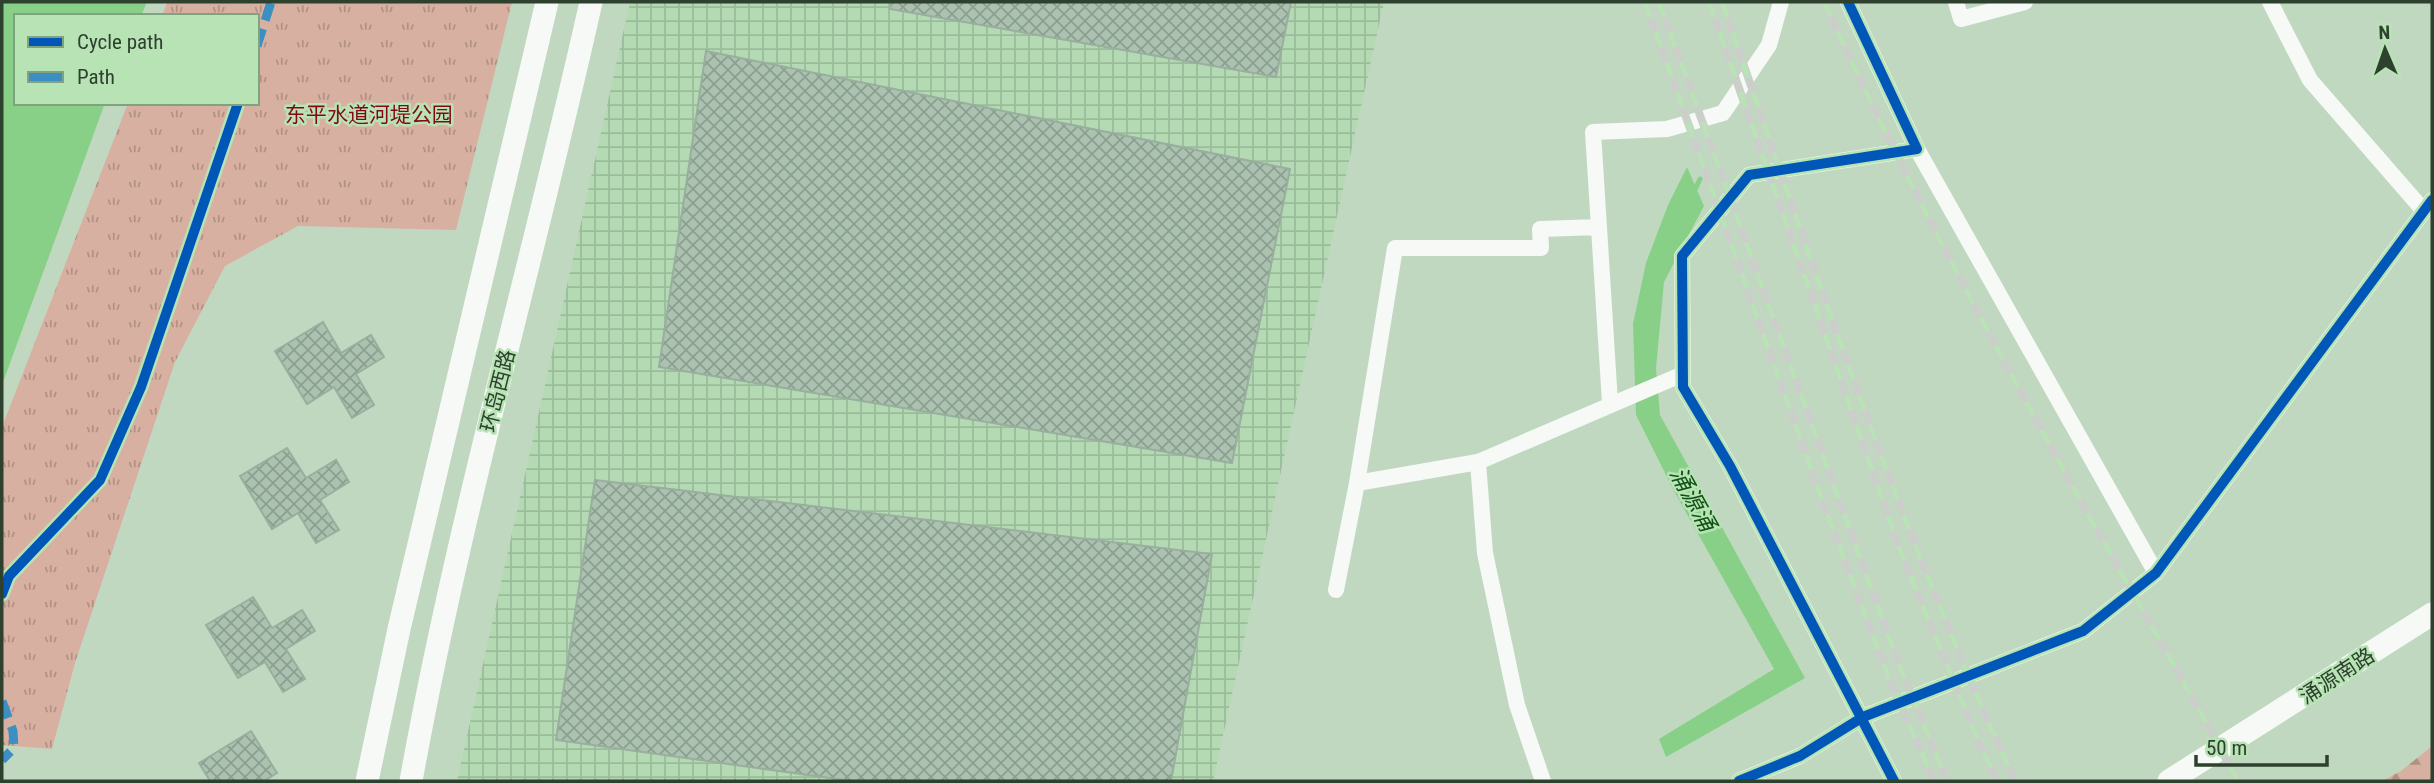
<svg xmlns="http://www.w3.org/2000/svg" width="2434" height="783" font-family="'Roboto Condensed','Noto Sans SC',sans-serif">
	<style>
		.industrial { fill: url(#industrial-grid) }
		.forest { fill: url(#forest-firs) }
		.park { fill: url(#park-tufts) }
		.water { fill: #88d087 }
		.lines { fill: none; stroke-linecap: round; stroke-linejoin: round }
		.stream { stroke: #88d087; stroke-width: 5 }
		.building { fill: url(#building-cross-hatch); stroke: #98af9e; stroke-width: 2 }
		.street { stroke: #f6f9f6; stroke-width: 16 }
		.secondary { stroke: #f6f9f6; stroke-width: 23 }
		.rail-casing { stroke: #cad0c9; stroke-width: 8 }
		.rail { stroke: #b7e3b5; stroke-width: 5; stroke-dasharray: 16; stroke-linecap: butt }
		.quiet { stroke: #3b8fc3; stroke-width: 9; stroke-dasharray: 18 9; stroke-linecap: butt }
		.cycleway-casing { stroke: #b7e3b5; stroke-width: 15 }
		.cycleway { stroke: #0057b8; stroke-width: 10 }
		.labels { text-anchor: middle; stroke-width: 5; stroke-linejoin: round; paint-order: stroke }
		.park-label { font-size: 21px; fill: #820817; stroke: #b7e3b5 }
		.street-label { font-size: 21px; fill: #2e402e; stroke: #b7e3b5 }
		.water-label { font-size: 23px; font-style: italic; fill: #115215; stroke: #b7e3b5 }
	</style>
	<defs>
		<pattern id="industrial-grid" width="8" height="8" patternUnits="userSpaceOnUse" patternTransform="scale(1.75)"><rect width="8" height="8" fill="#b4dab3"/><path d="M0 4h8M4 0v8" fill="none" stroke="#9bbc9a"/></pattern>
		<pattern id="forest-firs" width="22" height="20" patternUnits="userSpaceOnUse" patternTransform="scale(1.75)"><rect width="22" height="20" fill="#d8b0a2"/><path d="M5 1l3.5 6h-7zM16 11l3.5 6h-7z" fill="#b09184"/></pattern>
		<pattern id="park-tufts" width="24" height="20" patternUnits="userSpaceOnUse" patternTransform="scale(1.75)"><rect width="24" height="20" fill="#d8b0a2"/><path d="M3 7l-1-3M5 7V3M7 7l1-3M15 17l-1-3M17 17v-4M19 17l1-3" fill="none" stroke="#b09184"/></pattern>
		<pattern id="building-cross-hatch" width="8" height="8" patternUnits="userSpaceOnUse" patternTransform="scale(1.75)"><rect width="8" height="8" fill="#abc2b1"/><path d="M0 0l8 8M0 8l8-8" fill="none" stroke="#8c9f90"/></pattern>
	</defs>
	<rect width="100%" height="100%" fill="#c1d8c0"/>
	<path class="industrial" d="M 630,2 L 1384,2 L 1213,781 L 457,781 Z"/>
	<path class="forest" d="M 2432,746 L 2432,781 L 2382,781 L 2401,771 Z"/>
	<path class="park" d="M 167,2 L 512,2 L 456,230 L 298,226 L 225,266 L 175,362 L 75,663 L 52,749 L 2,745 L 2,427 L 128,103 L 257,103 L 257,16 L 162,16 Z"/>
	<path class="water" d="M 2,2 L 147,2 L 141,16 L 16,16 L 16,103 L 105,103 L 2,385 Z
		M 1687,167 L 1704,206 L 1664,282 L 1656,368 L 1660,415 L 1805,678 L 1666,757 L 1659,739 L 1774,669 L 1674,491 L 1636,415 L 1633,324 L 1646,263 L 1668,205 Z"/>
	<g class="lines">
		<path class="stream" d="M 1694,192 L 1700,179"/>
	</g>
	<path class="building" d="M 891,2 L 1291,2 L 1276,77 L 890,9 Z
		M 706,51 L 1290,169 L 1232,463 L 659,367 Z
		M 323,322 L 341,353 L 371,335 L 384,357 L 356,374 L 374,405 L 352,418 L 334,387 L 307,404 L 275,351 Z
		M 287,448 L 306,478 L 336,460 L 349,482 L 320,500 L 339,530 L 316,543 L 298,513 L 272,529 L 240,476 Z
		M 595,480 L 1212,554 L 1171,781 L 851,781 L 556,740 Z
		M 253,597 L 272,628 L 302,610 L 315,631 L 286,649 L 305,679 L 283,692 L 265,662 L 238,678 L 206,625 Z
		M 251,731 L 277,773 L 264,781 L 210,781 L 199,763 Z"/>
	<g class="lines">
		<path class="street" d="M 1848,2 L 1917,149 L 1749,175 L 1682,256 L 1683,387 L 1730,466 L 1894,781
			M 1956,2 L 1961,19 L 2025,2
			M 2270,2 L 2310,80 L 2424,211
			M 1917,149 L 2156,573
			M 1610,403 L 1593,132 L 1667,129 L 1723,113 L 1769,45 L 1781,2
			M 1478,462 L 1485,553 L 1517,705 L 1543,781
			M 1357,483 L 1478,462 L 1683,374
			M 1336,590 L 1357,483 L 1395,248 L 1541,248 L 1540,229 L 1599,227
			M 1739,781 L 1800,756 L 1863,717 L 2083,631 L 2156,573 L 2432,200"/>
		<path class="secondary" d="M 367,781 L 399,629 L 547,2
			M 411,781 C 458,519 533,262 591,2
			M 2169,781 L 2432,614"/>
		<defs>
			<path id="rail" d="M 1645,2 L 1826,511 L 1889,678 L 1934,781
				M 1659,2 L 1896,657 L 1947,781
				M 1709,2 L 1901,553 L 1978,740 L 1997,781
				M 1722,2 C 1813,264 1899,529 2015,781
				M 1824,2 C 1892,151 1968,297 2047,440 C 2109,554 2176,666 2238,781"/>
		</defs>
		<use href="#rail" class="rail-casing"/>
		<use href="#rail" class="rail"/>
		<path class="quiet" d="M 257,46 L 271,2
			M 2,701 L 13,731 L 14,748 L 2,760"/>
		<defs>
			<path id="cycleway" d="M 1848,2 L 1917,149 L 1749,175 L 1682,256 L 1683,387 L 1730,466 L 1894,781
				M 2,594 L 9,576 L 100,480 L 141,387 L 238,103
				M 1739,781 L 1800,756 L 1863,717 L 2083,631 L 2156,573 L 2432,200"/>
		</defs>
		<use href="#cycleway" class="cycleway-casing"/>
		<use href="#cycleway" class="cycleway"/>
	</g>
	<g class="labels">
		<g class="park-label">
			<text x="369" y="122">东平水道河堤公园</text>
		</g>
		<g class="street-label">
			<text transform="translate(498 391) rotate(-76)" y="7">环岛西路</text>
			<text transform="translate(2337 676) rotate(-33)" y="7">涌源南路</text>
		</g>
		<g class="water-label">
			<text transform="translate(1693 499) rotate(61)" y="8">涌源涌</text>
		</g>
	</g>
	<rect width="2434" height="783" fill="none" stroke="#2e402e" stroke-width="7"/>
	<rect x="14" y="14" width="245" height="91" fill="#b7e3b5" stroke="#80a27f" stroke-width="2"/>
	<rect x="28" y="37" width="35" height="10" fill="#0057b8" stroke="#80a27f" stroke-width="2"/>
	<text x="77" y="49" font-size="21" fill="#2e402e">Cycle path</text>
	<rect x="28" y="72" width="35" height="10" fill="#3b8fc3" stroke="#80a27f" stroke-width="2"/>
	<text x="77" y="84" font-size="21" fill="#2e402e">Path</text>
	<g transform="translate(2385 49) rotate(358)" stroke="#b7e3b5" stroke-width="5" paint-order="stroke">
	<path d="M0-5L12 26L0 18L-12 26Z" fill="#2e402e"/>
	<text y="-10" font-size="19" font-weight="bold" text-anchor="middle" fill="#2e402e">N</text>
	</g>
	<path d="M2196 755v10h131v-10" fill="none" stroke="#2e402e" stroke-width="3.5"/>
	<text x="2206" y="755" font-size="21" fill="#2e402e" stroke="#b7e3b5" stroke-width="5" paint-order="stroke">50 m</text>
</svg>
